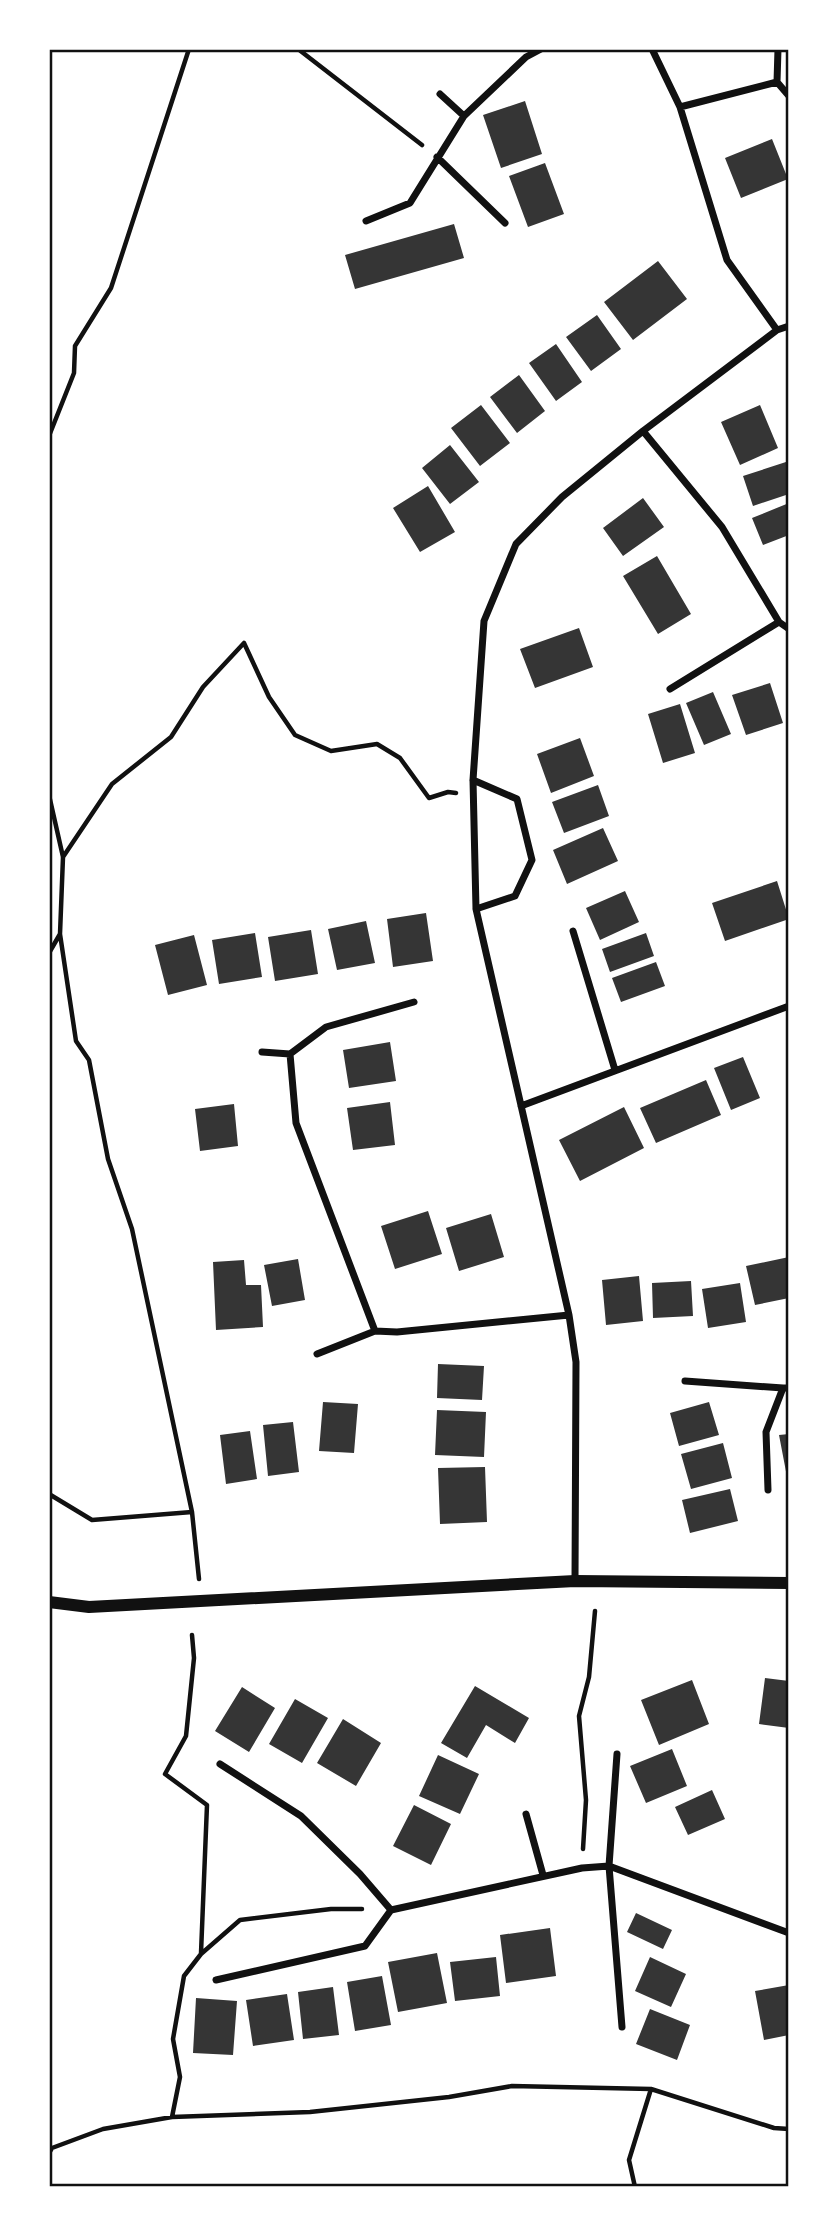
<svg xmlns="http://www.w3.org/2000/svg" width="838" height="2236" font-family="'IBM Plex Serif',serif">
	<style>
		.building { fill: #353535 }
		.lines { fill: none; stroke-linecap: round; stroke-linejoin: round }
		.path { stroke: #111; stroke-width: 4.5 }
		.minor { stroke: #111; stroke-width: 7 }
		.tertiary { stroke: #111; stroke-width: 12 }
		.neatline { fill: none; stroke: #111; stroke-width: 2.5 }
	</style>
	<rect width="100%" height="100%" fill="#fff"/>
	<path class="building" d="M 525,101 L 542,154 L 501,168 L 483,115 Z
		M 772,139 L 788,179 L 741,198 L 725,158 Z
		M 545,163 L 564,214 L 528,227 L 509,176 Z
		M 454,224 L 464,258 L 355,289 L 345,255 Z
		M 658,261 L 687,299 L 633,340 L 604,302 Z
		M 597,315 L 621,349 L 591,371 L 566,337 Z
		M 556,344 L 582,382 L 556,401 L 529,363 Z
		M 519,375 L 545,411 L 517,433 L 490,397 Z
		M 481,405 L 510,443 L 480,466 L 451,428 Z
		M 760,405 L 778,448 L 740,465 L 721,422 Z
		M 450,445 L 479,482 L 450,504 L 422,468 Z
		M 789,461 L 789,494 L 753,506 L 743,476 Z
		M 428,486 L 455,532 L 420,552 L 393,508 Z
		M 643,498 L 664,527 L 623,556 L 603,528 Z
		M 789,503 L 789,535 L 763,545 L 752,518 Z
		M 657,556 L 691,614 L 658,634 L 623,576 Z
		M 579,628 L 593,667 L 535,688 L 520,649 Z
		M 770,683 L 783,723 L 746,735 L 732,695 Z
		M 713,692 L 731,734 L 704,745 L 686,703 Z
		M 680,704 L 695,753 L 663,763 L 648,714 Z
		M 580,738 L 594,776 L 551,793 L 537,754 Z
		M 598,785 L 609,816 L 564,833 L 552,802 Z
		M 603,828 L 618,861 L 567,884 L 553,850 Z
		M 777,881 L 789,919 L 725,941 L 712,903 Z
		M 625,891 L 639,922 L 600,940 L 586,908 Z
		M 426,913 L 433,961 L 393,967 L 387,919 Z
		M 366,921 L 375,963 L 337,970 L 328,929 Z
		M 311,930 L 318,974 L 275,981 L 268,937 Z
		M 255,933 L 262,977 L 219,984 L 212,940 Z
		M 646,933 L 654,956 L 610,972 L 602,949 Z
		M 194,935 L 207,985 L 168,995 L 155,945 Z
		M 656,962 L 665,986 L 621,1002 L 612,978 Z
		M 390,1042 L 396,1081 L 349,1088 L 343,1050 Z
		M 743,1057 L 760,1098 L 731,1110 L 714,1068 Z
		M 706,1080 L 721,1115 L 656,1143 L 640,1108 Z
		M 390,1102 L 395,1145 L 353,1150 L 347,1108 Z
		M 234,1104 L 238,1146 L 200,1151 L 195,1109 Z
		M 624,1107 L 644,1148 L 580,1181 L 559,1140 Z
		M 428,1211 L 442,1254 L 395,1269 L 381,1226 Z
		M 491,1214 L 504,1257 L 459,1271 L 446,1228 Z
		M 789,1257 L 789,1298 L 755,1305 L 746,1266 Z
		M 298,1259 L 305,1300 L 272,1306 L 264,1265 Z
		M 244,1260 L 246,1285 L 261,1285 L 263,1327 L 216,1330 L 213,1262 Z
		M 639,1276 L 643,1321 L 606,1325 L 602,1280 Z
		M 691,1281 L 693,1316 L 653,1318 L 652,1283 Z
		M 740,1283 L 746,1322 L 708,1328 L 702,1289 Z
		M 438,1364 L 484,1366 L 482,1400 L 437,1398 Z
		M 323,1402 L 358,1404 L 354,1453 L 319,1451 Z
		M 709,1402 L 719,1435 L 679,1446 L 670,1413 Z
		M 437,1410 L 486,1412 L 484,1457 L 435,1455 Z
		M 293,1422 L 299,1472 L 268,1476 L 263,1425 Z
		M 250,1431 L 257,1479 L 226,1484 L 220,1435 Z
		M 789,1434 L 789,1481 L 788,1482 L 779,1435 Z
		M 723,1443 L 732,1478 L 691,1489 L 681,1454 Z
		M 485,1467 L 487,1522 L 440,1524 L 438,1468 Z
		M 730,1489 L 738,1521 L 690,1533 L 682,1500 Z
		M 765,1678 L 789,1681 L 789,1728 L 759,1724 Z
		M 692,1680 L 709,1724 L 659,1745 L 641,1700 Z
		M 475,1686 L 529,1718 L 515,1743 L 486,1725 L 467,1758 L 441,1743 Z
		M 242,1687 L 275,1708 L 249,1752 L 215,1731 Z
		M 295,1699 L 328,1718 L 302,1763 L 269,1744 Z
		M 343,1719 L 381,1743 L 356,1786 L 317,1763 Z
		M 672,1749 L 687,1786 L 646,1803 L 630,1766 Z
		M 438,1755 L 479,1774 L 460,1814 L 419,1796 Z
		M 712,1790 L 725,1819 L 688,1835 L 675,1807 Z
		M 414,1805 L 451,1824 L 431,1865 L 393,1846 Z
		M 636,1913 L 672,1930 L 663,1949 L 627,1932 Z
		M 550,1928 L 556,1976 L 506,1983 L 500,1935 Z
		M 437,1953 L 447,2003 L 398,2012 L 388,1962 Z
		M 496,1957 L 500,1996 L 455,2001 L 450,1962 Z
		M 650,1957 L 686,1974 L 671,2007 L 635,1991 Z
		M 382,1976 L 391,2025 L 355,2031 L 347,1982 Z
		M 789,1985 L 789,2035 L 764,2040 L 755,1991 Z
		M 333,1987 L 339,2035 L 303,2039 L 298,1992 Z
		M 287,1994 L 294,2040 L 253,2046 L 246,2000 Z
		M 196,1998 L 237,2001 L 233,2055 L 193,2053 Z
		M 650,2009 L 690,2025 L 677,2060 L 636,2044 Z"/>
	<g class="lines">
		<path class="path" d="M 298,49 L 422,145
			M 49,436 L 74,373 L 75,346 L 111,288 L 189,49
			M 49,795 L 63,857 L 60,934 L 49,953
			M 63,857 L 112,784 L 171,737 L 203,687 L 244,643 L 269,697 L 295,735 L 331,751 L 377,744 L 400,758 L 429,798 L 448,792 L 456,793
			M 60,934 L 76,1041 L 89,1060 L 108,1159 L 132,1229 L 192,1512
			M 49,1494 L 92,1520 L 192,1512 L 199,1579
			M 192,1635 L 194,1658 L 186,1736 L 165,1774 L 207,1805 L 201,1953
			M 583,1849 L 586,1800 L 579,1716 L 589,1677 L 595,1611
			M 172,2117 L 180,2077 L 173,2039 L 184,1976 L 201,1954 L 240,1920 L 331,1909 L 362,1909
			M 49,2153 L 52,2148 L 103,2129 L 172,2117 L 310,2112 L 449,2097 L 512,2086 L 651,2089 L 774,2128 L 789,2129
			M 635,2187 L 629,2160 L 651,2089"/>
		<path class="minor" d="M 652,49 L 680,107 L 727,260 L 777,330
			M 777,82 L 778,49
			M 440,94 L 464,116
			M 680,107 L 777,82 L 789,96
			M 437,157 L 505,223
			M 366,221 L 410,203 L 464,116 L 526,57 L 541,49
			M 643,431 L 722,527 L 779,622 L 789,629
			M 670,689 L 779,622
			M 473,780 L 517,799 L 532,860 L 515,896 L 476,909
			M 573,931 L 615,1070
			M 262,1052 L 290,1054
			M 521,1106 L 789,1006
			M 375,1331 L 296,1123 L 290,1054 L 326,1027 L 414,1002
			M 317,1354 L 375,1331 L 397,1332 L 569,1315
			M 685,1381 L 783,1388
			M 768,1490 L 766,1432 L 783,1388 L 789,1388
			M 575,1581 L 576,1362 L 569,1315 L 476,909 L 473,780 L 484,621 L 516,544 L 562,497 L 643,431 L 777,330 L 789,326
			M 617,1754 L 609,1866 L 622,2027
			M 220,1764 L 301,1816 L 360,1874 L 391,1910
			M 526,1814 L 543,1875
			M 216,1980 L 365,1946 L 391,1910 L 582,1868 L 609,1866 L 789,1933"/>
		<path class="tertiary" d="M 49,1602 L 89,1607 L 575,1581 L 789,1583"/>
	</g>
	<rect width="838" height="2236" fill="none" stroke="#ffffff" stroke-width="102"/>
	<rect x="51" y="51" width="736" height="2134" class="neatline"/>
</svg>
